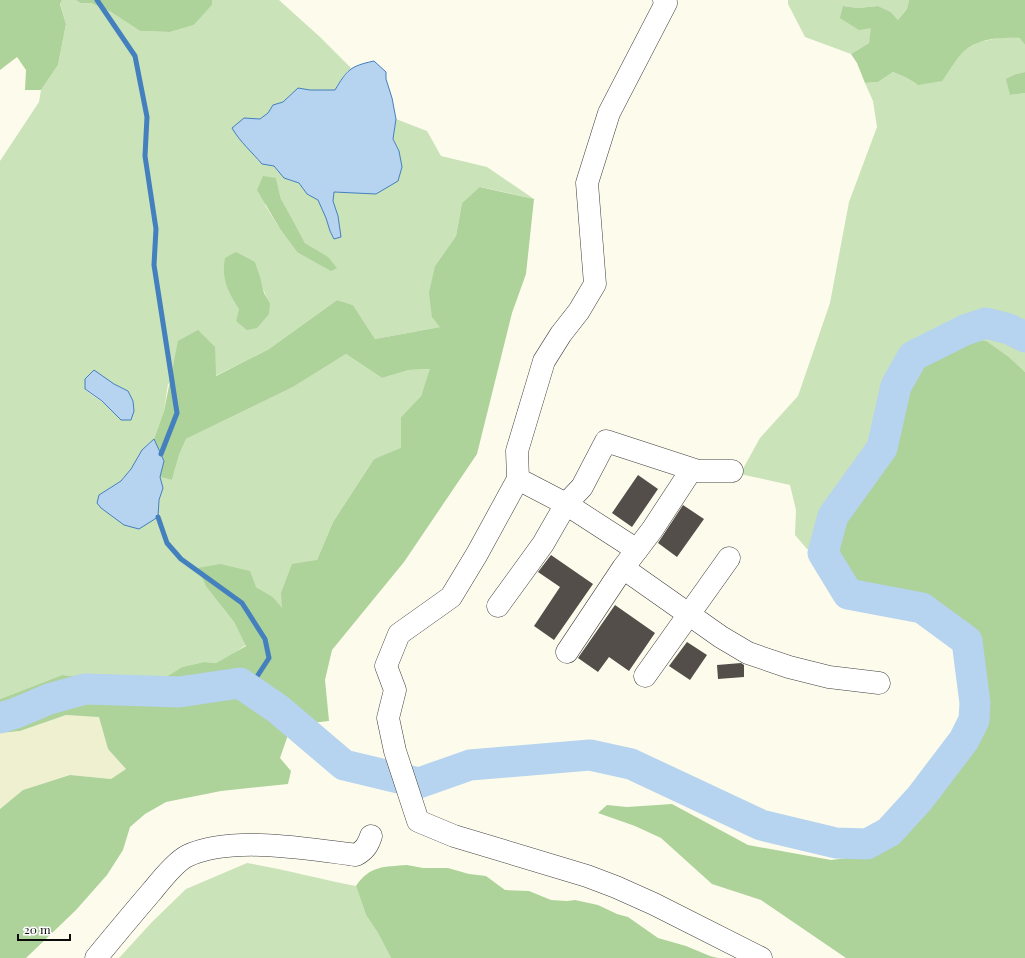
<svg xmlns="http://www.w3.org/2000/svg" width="1025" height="958" font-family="'Playfair Display',serif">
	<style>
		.farmland { fill: #eff0cf }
		.green { fill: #cae3b9; fill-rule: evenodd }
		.forest { fill: #add29a }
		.water { fill: #b6d3ef; stroke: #447fbe }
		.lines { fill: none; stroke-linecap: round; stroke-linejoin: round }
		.stream { stroke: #447fbe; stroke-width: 5 }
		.river { stroke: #b6d3ef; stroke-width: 31 }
		.building { fill: #534e49 }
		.minor-casing { stroke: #3e3e3e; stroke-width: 23 }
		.minor { stroke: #fff; stroke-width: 22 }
	</style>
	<rect width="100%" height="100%" fill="#fdfcec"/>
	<path class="farmland" d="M 66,715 L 99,716 L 108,749 L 126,769 L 111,779 L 70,775 L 23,790 L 0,809 L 0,733 L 20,731 Z"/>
	<path class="green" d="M 62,0 L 76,0 L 80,3 L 91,3 L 111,12 L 140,31 L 170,32 L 194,25 L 212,5 L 212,0 L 279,0 L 320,37 L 351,68 L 344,75 L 335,90 L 310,90 L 298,88 L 283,102 L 273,105 L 268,113 L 260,120 L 244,119 L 252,152 L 262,164 L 274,165 L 284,178 L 299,183 L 307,194 L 318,200 L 326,218 L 330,231 L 334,239 L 341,237 L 338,216 L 333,201 L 334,192 L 376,194 L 399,151 L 393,139 L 396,119 L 427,131 L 441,156 L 487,167 L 534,199 L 481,187 L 462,203 L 456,236 L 435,266 L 440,327 L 375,339 L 353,305 L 337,300 L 269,349 L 215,376 L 215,347 L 168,384 L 164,411 L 154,439 L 142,450 L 131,469 L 121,481 L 111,487 L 158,517 L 159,500 L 163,488 L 160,477 L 172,480 L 179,455 L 186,439 L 293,387 L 346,354 L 382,378 L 409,370 L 431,369 L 421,396 L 401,417 L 401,449 L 374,459 L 333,522 L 317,560 L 282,609 L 273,597 L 256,587 L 221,605 L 234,622 L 246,645 L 234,653 L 216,663 L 204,662 L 182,667 L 166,677 L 147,676 L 132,683 L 110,674 L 94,678 L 62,675 L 0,699 L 0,161 L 39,102 L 41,90 L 58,65 L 66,24 L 60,3 ZM 276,178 L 281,199 L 291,219 L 305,243 L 315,249 L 297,252 L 280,229 L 265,205 ZM 255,263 C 260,276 262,291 270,303 L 236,322 L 239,309 ZM 114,384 L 128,391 L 112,409 L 85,390 Z
		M 788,0 L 909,0 L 907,9 L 898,20 L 891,12 L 878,6 L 858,8 L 843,6 L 872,28 L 869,43 L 851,54 L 805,37 L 788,4 Z
		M 1003,37 L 1021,38 L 1025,45 L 1025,72 L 1016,74 L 1010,95 L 1025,93 L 1025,372 L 1010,358 L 909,389 L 902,423 L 883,466 L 851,508 L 836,533 L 835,556 L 807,549 L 795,535 L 796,510 L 790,485 L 740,474 L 760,438 L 798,396 L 830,303 L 849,202 L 877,127 L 873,101 L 865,83 L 878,82 L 893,72 L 907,78 L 916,84 L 963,51 L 979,42 Z
		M 247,863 C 283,869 319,879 356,886 L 366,915 L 378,933 L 391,958 L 119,958 L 152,922 L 186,889 Z"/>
	<path class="forest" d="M 0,0 L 62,0 L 60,4 L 66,24 L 58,65 L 41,90 L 25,90 L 26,70 L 17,57 L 0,70 Z
		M 76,0 L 212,0 L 212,5 L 194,25 L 170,32 L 140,31 L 111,12 L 91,3 L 80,3 Z
		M 909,0 L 1025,0 L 1025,45 L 1020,38 C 1002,37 979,38 964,51 C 957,57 948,73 942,81 L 918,85 L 907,78 L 893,72 L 878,82 L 865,83 L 857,63 L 851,54 L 869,43 L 871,28 L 859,30 L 840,18 L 843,6 L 858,8 L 878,6 L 891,12 L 898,20 L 907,9 Z
		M 1025,72 L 1025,93 L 1010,95 L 1006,79 L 1016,74 Z
		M 263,176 L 276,178 L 281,199 L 305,243 L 328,257 L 337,268 L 331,271 L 297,252 L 280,229 L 257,190 Z
		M 480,187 L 534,199 L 526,274 L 512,313 L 477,454 L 404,562 L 332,650 L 325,680 L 329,721 L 311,723 L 297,709 L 280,758 L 291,771 L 288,784 L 221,791 L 166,802 L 145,814 L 130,827 L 123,850 L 107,875 L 76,910 L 26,958 L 0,958 L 0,809 L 23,790 L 70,775 L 111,779 L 126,769 L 108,749 L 99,717 L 66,715 L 20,731 L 0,733 L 0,699 L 62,675 L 94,678 L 110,674 L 132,683 L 147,676 L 166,677 L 182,667 L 204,662 L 216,663 L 246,646 L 234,622 L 206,586 L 198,568 L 220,564 L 250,571 L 256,587 L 273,597 L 282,608 L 281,593 L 292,564 L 317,560 L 333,522 L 374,459 L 401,448 L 401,417 L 421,396 L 430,369 L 409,370 L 382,378 L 346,354 L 293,387 L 186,439 L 179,455 L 172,480 L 160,477 L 164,461 L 154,439 L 164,411 L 178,341 L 198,330 L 215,347 L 216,376 L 269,349 L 337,300 L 353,305 L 375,339 L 440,327 L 432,317 L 429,293 L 435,266 L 456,236 L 462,203 Z
		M 236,252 L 255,262 L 260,277 L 264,293 L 270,303 L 269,314 L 257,328 L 247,330 L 236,321 L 239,309 C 228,292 221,278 225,258 Z
		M 962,339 L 986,341 L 1010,358 L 1025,372 L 1025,958 L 846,958 L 761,900 L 712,884 L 661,838 L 635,826 L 598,813 L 607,805 L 627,807 L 672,804 L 748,845 L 831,860 L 879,854 L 940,797 L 977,738 L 986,693 L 980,644 L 952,615 L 918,598 L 885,593 L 851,582 L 835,556 L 836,533 L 851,508 L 883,466 L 902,423 L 909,389 L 921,367 L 941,348 Z
		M 407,865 L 423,868 L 448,868 L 469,874 L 486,876 L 505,890 L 529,891 L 551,900 L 567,901 L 575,900 L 598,905 L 617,914 L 628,917 L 658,938 L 686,946 L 710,956 L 718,958 L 391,958 L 378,933 L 366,915 L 356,886 C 370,865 384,867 407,865 Z"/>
	<path class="water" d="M 374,61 L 386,72 L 386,79 L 392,98 L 396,119 L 393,139 L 399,151 L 402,167 L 398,181 L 376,194 L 334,192 L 333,201 L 338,216 L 341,237 L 334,239 L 330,231 L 326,218 L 318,200 L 307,194 L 299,183 L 284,178 L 274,166 L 262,164 C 252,152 240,142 232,128 L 244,118 L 260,119 L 268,113 L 273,105 L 283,102 L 298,88 L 310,90 L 335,90 C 347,70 350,66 374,61 Z
		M 94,370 L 114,384 L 128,391 L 133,401 L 134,411 L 131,420 L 121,420 L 102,401 L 85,389 L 85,379 Z
		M 154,439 L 164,461 L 160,477 L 163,488 L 159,500 L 158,517 L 139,529 L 124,525 L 101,508 L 97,503 L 99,495 L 121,481 L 131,469 L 142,450 Z"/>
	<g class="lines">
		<path class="stream" d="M 97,0 L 135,56 L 147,117 L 145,156 L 156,229 L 154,265 L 177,413 L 161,454
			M 158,517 L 167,543 L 181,559 L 242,603 L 265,639 L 269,658 L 249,689"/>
		<path class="river" d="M 0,718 L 16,713 L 49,699 L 85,689 L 179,692 L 240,683 L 278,709 L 344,765 L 419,783 L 470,765 L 590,755 L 631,764 L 761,825 L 836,843 L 867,844 L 889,832 L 920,798 L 964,740 L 974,720 L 975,703 L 967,641 L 922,608 L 848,594 L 823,553 L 833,516 L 882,448 L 896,386 L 913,356 L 965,330 L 986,323 L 1009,329 L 1025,337"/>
	</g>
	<path class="building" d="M 638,475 L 658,489 L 632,527 L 612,513 Z
		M 683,505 L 704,519 L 677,557 L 658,543 Z
		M 551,555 L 593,584 L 554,640 L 534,626 L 560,587 L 538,572 Z
		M 615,605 L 655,633 L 629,671 L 609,657 L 598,672 L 578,658 Z
		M 687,642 L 707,655 L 690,680 L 669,666 Z
		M 741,663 L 744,665 L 744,677 L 718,679 L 717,665 Z"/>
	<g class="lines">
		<defs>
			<path id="minor" d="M 664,0 L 666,3 L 609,113 L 587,183 L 595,284 L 579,311 L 561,334 L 544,361 L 517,451 L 518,479 L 477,554 L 451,597 L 399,634 L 386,666 L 395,690 L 388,718 L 395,751 L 418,821 L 454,836 L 587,876 L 616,887 L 654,904 L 761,958
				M 518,479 L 566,504 L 637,550
				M 623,568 L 721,637 L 748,653 L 789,667 L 829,677 L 879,683
				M 498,606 L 543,544 L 566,504 L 582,487 L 606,441 L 698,471 L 732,471
				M 567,652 L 623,568 L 652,530 L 692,469
				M 645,676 L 729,558
				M 96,958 C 115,935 134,912 153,890 C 161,880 177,861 187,856 C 232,835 309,849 356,855 C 365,850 368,845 371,836"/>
		</defs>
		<use href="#minor" class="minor-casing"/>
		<use href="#minor" class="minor"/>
	</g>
	<path d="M18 934v6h52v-6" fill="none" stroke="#0b0b0b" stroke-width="2"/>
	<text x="24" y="934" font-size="12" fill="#0b0b0b" stroke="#ffffff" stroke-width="3" paint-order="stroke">20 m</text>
</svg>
